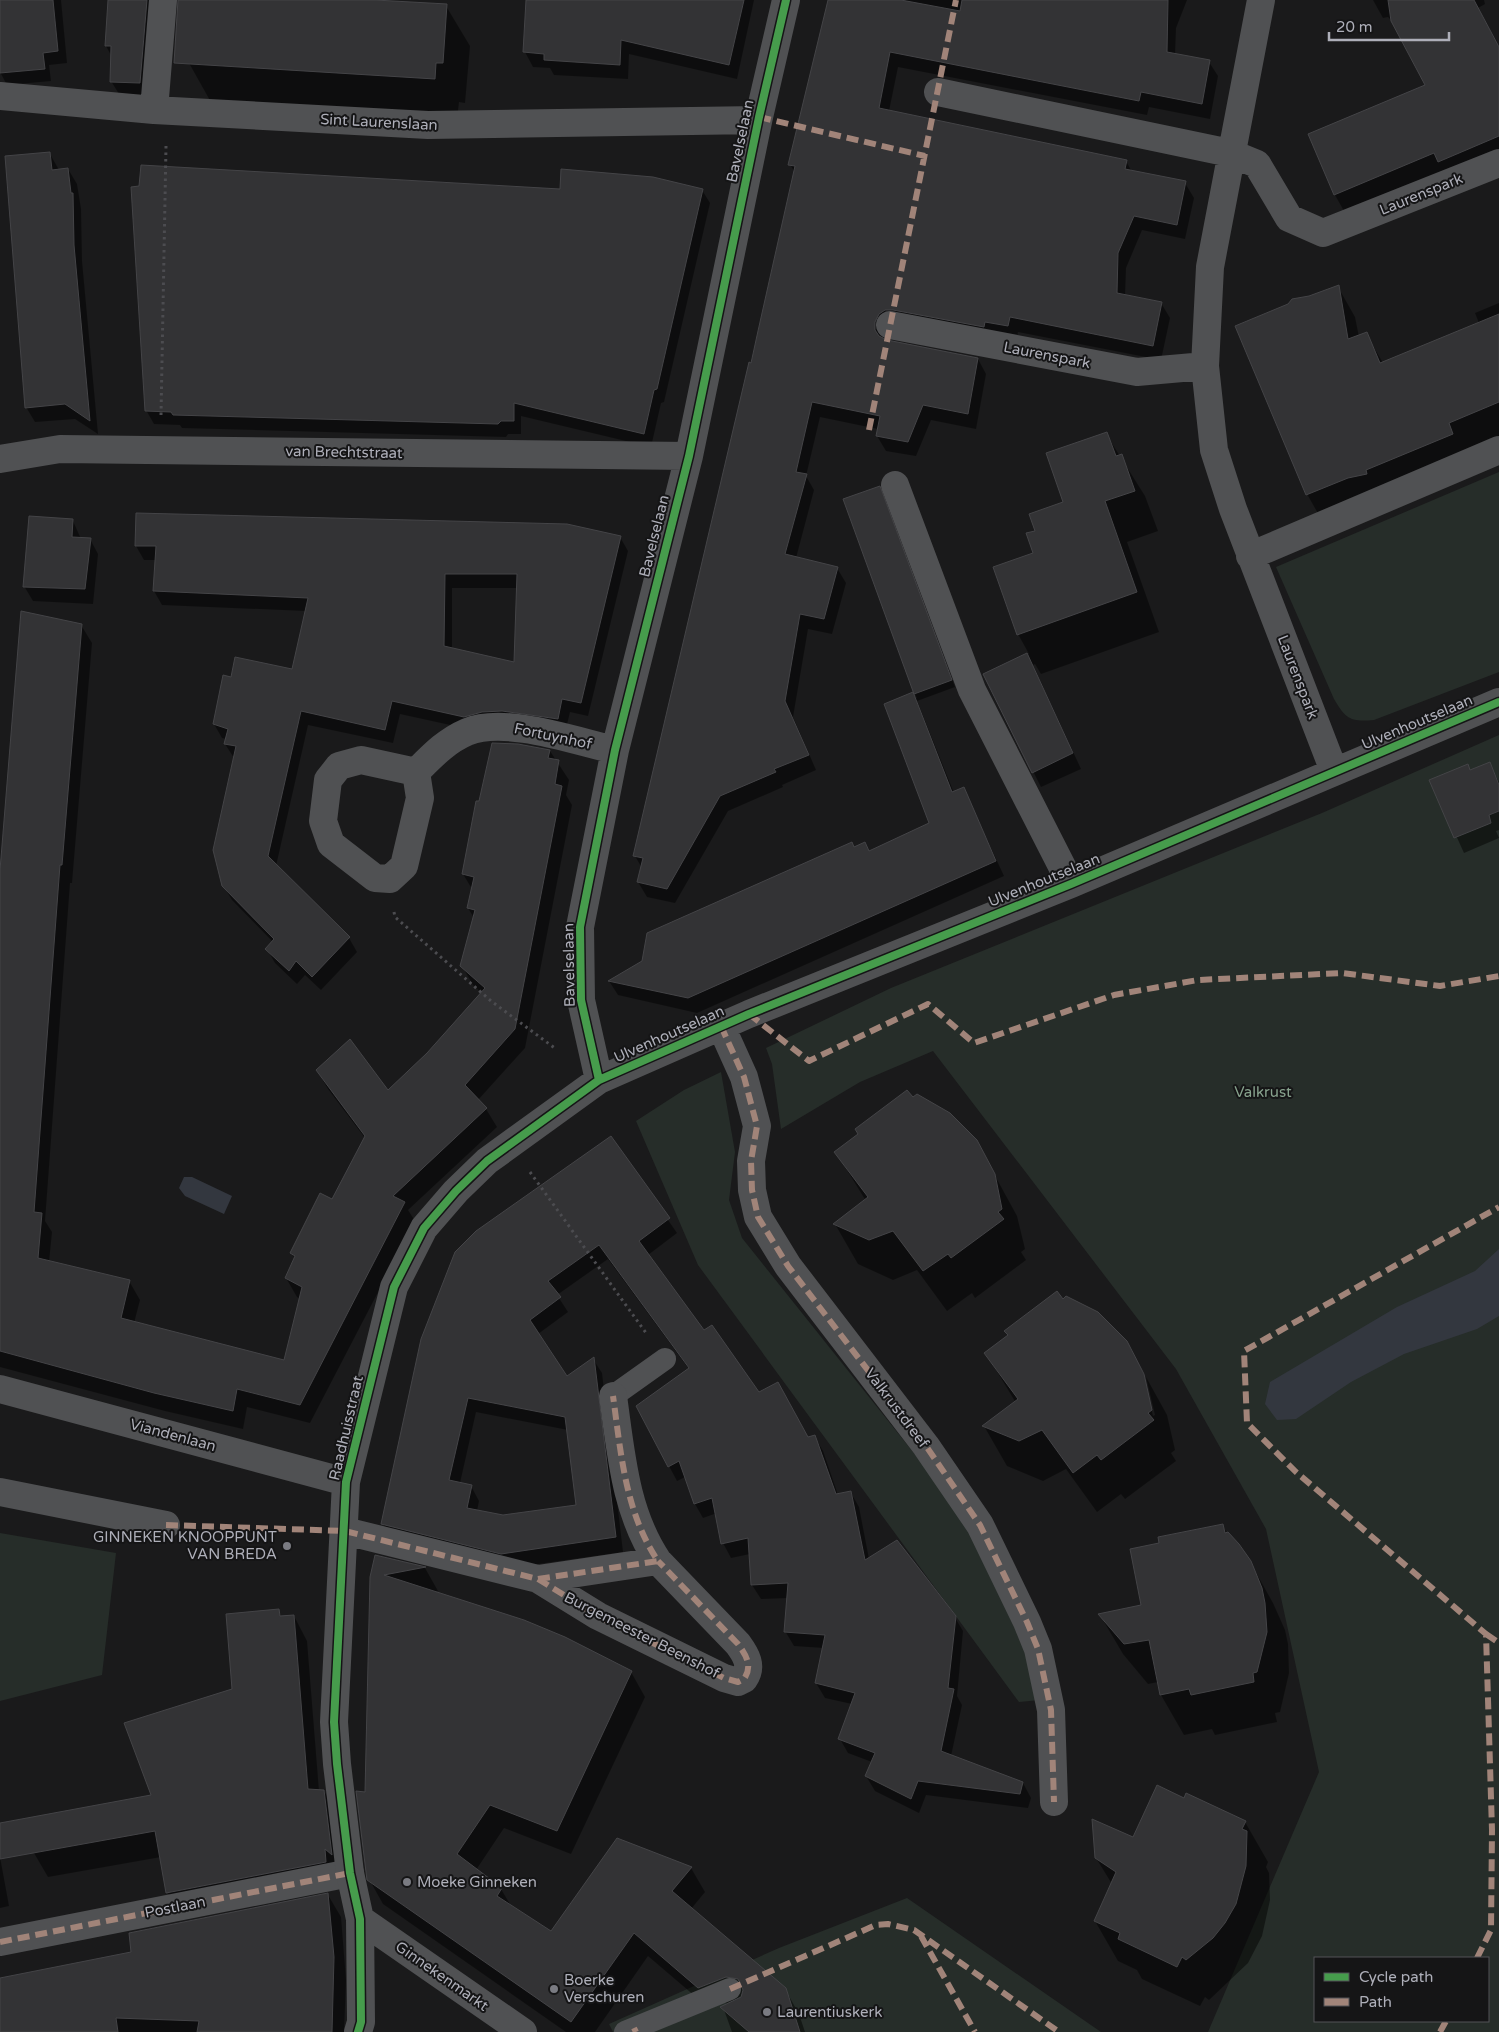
<svg xmlns="http://www.w3.org/2000/svg" width="1499" height="2032" font-family="'Varela Round',sans-serif">
	<style>
		.green { fill: #262d29; fill-rule: evenodd }
		.water { fill: #33373f }
		.shadow { fill: #0007; fill-rule: evenodd }
		.building { fill: #333335; stroke: #444447; fill-rule: evenodd }
		.lines { fill: none; stroke-linecap: round; stroke-linejoin: round }
		.path { stroke: #4c4c50; stroke-width: 3; stroke-dasharray: 2.5 4; stroke-linecap: butt }
		.service { stroke: #505153; stroke-width: 22 }
		.pedestrian { stroke: #505153; stroke-width: 28 }
		.minor { stroke: #505153; stroke-width: 28 }
		.quiet { stroke: #a18479; stroke-width: 6; stroke-dasharray: 12 6; stroke-linecap: butt }
		.cycleway-casing { stroke: #151516; stroke-width: 11 }
		.cycleway { stroke: #469c4c; stroke-width: 8 }
		.poi-dot { fill: #7a7b82; stroke: #151516; stroke-width: 2 }
		.labels { text-anchor: middle; stroke-width: 4; stroke-linejoin: round; paint-order: stroke }
		.street-label { font-size: 15px; fill: #aeafb9; stroke: #151516 }
		.park-label { font-size: 15px; fill: #87a28d; stroke: #151516 }
		.poi-label { font-size: 15px; fill: #aeafb9; stroke: #151516; text-anchor: start }
	</style>
	<rect width="100%" height="100%" fill="#1a1a1b"/>
	<path class="green" d="M 1499,472 L 1499,672 L 1374,720 C 1350,722 1346,719 1334,699 L 1276,567 Z
		M 1499,735 L 1499,2032 L 1208,2032 L 1319,1772 L 1266,1529 L 1176,1369 L 933,1051 L 860,1082 L 781,1129 L 772,1064 L 766,1048 L 891,988 L 1322,813 ZM 1315,1958 L 1488,1958 L 1488,2021 L 1315,2021 Z
		M 721,1072 L 735,1152 L 729,1200 L 742,1238 L 937,1482 L 980,1549 L 1015,1617 L 1040,1700 L 1019,1702 L 698,1265 L 636,1121 L 684,1090 Z
		M 0,1533 L 116,1553 L 102,1675 L 0,1701 Z
		M 907,1898 L 1101,2032 L 613,2032 L 609,2024 L 779,1948 Z"/>
	<path class="water" d="M 184,1177 L 192,1177 L 232,1196 L 224,1214 L 185,1196 L 179,1188 Z
		M 1499,1249 L 1499,1316 L 1477,1329 L 1404,1354 L 1351,1382 L 1296,1419 L 1277,1420 L 1265,1404 L 1270,1382 L 1397,1307 L 1475,1271 Z"/>
	<path class="shadow" d="M 0,0 L 61,0 L 67,63 L 49,65 L 51,81 L 7,85 L 0,72 Z
		M 110,0 L 161,0 L 147,95 L 119,94 L 111,81 L 112,57 L 106,46 Z
		M 192,0 L 355,0 L 446,6 L 470,46 L 465,103 L 459,102 L 457,119 L 212,104 L 189,63 Z
		M 528,0 L 754,0 L 737,79 L 629,54 L 628,79 L 554,75 L 550,68 L 533,67 L 525,52 Z
		M 830,0 L 1187,0 L 1176,28 L 1175,55 L 1209,62 L 1218,76 L 1210,119 L 1149,107 L 1147,115 L 898,67 L 889,111 L 1126,161 L 1132,172 L 1185,183 L 1194,198 L 1185,239 L 1142,230 L 1126,268 L 1125,296 L 1161,303 L 1170,318 L 1161,360 L 1018,332 L 1016,340 L 887,329 L 883,340 L 978,359 L 986,374 L 976,429 L 931,420 L 916,456 L 886,451 L 877,436 L 878,429 L 820,417 L 806,476 L 814,490 L 796,558 L 837,568 L 846,583 L 832,634 L 808,629 L 793,717 L 816,770 L 782,785 L 783,787 L 728,811 L 675,903 L 647,897 L 638,882 L 642,868 L 635,856 L 789,199 L 795,173 L 790,164 Z
		M 1373,0 L 1484,0 L 1485,4 L 1478,8 L 1499,47 L 1499,167 L 1349,220 L 1335,195 L 1310,135 L 1426,86 L 1393,22 L 1388,17 L 1383,18 Z
		M 50,154 L 59,170 L 68,169 L 77,184 L 81,209 L 82,261 L 98,434 L 75,419 L 35,422 L 26,407 Z
		M 702,190 L 710,203 L 664,402 L 661,403 L 651,447 L 521,416 L 521,434 L 508,434 L 506,437 L 182,428 L 180,425 L 154,424 L 146,410 L 561,191 Z
		M 1338,287 L 1355,317 L 1359,337 L 1366,334 L 1383,363 L 1479,323 L 1475,313 L 1499,303 L 1499,439 L 1324,524 L 1307,494 L 1310,297 Z
		M 1106,434 L 1145,496 L 1158,531 L 1127,542 L 1159,632 L 1041,674 L 1035,664 L 1033,665 L 1081,769 L 1041,787 L 984,674 L 1029,654 L 1018,634 L 1034,554 L 1036,532 L 1065,503 Z
		M 879,488 L 955,687 L 917,701 L 954,793 L 963,788 L 1004,876 L 697,1013 L 618,995 L 609,981 L 854,848 L 869,852 L 930,823 L 913,694 L 917,699 L 845,500 Z
		M 73,521 L 81,539 L 90,539 L 98,554 L 93,604 L 33,601 L 24,586 Z
		M 620,537 L 628,551 L 588,716 L 570,712 L 565,733 L 473,730 L 400,714 L 393,743 L 308,725 L 276,866 L 349,938 L 357,952 L 321,990 L 305,975 L 297,984 L 275,963 L 267,949 L 273,942 L 232,900 L 223,885 L 234,758 L 225,744 L 227,739 L 222,738 L 214,724 L 232,678 L 293,671 L 306,611 L 162,605 L 154,591 L 156,560 L 144,560 L 136,546 ZM 452,588 L 518,588 L 515,663 L 452,649 Z
		M 81,625 L 92,643 L 72,883 L 70,883 L 45,1221 L 52,1232 L 49,1262 L 129,1281 L 140,1300 L 134,1323 L 284,1361 L 301,1299 L 297,1297 L 286,1278 L 295,1259 L 292,1253 L 332,1201 L 365,1138 L 328,1089 L 317,1070 L 388,1092 L 428,1053 L 482,993 L 473,985 L 462,966 L 474,918 L 468,908 L 472,889 L 463,874 L 480,803 L 550,751 L 569,780 L 566,795 L 572,805 L 525,1048 L 478,1100 L 486,1109 L 497,1127 L 408,1210 L 415,1221 L 310,1423 L 247,1407 L 243,1429 L 165,1411 L 0,1367 L 0,882 Z
		M 1489,764 L 1499,782 L 1499,830 L 1496,831 L 1499,838 L 1464,853 L 1431,780 L 1471,772 Z
		M 913,1099 L 976,1141 L 1017,1216 L 1025,1249 L 1021,1252 L 1026,1260 L 975,1298 L 972,1293 L 947,1311 L 917,1270 L 893,1280 L 858,1264 L 835,1224 L 866,1201 L 836,1152 Z
		M 611,1138 L 677,1233 L 648,1255 L 703,1332 L 758,1394 L 808,1439 L 814,1436 L 823,1451 L 838,1495 L 851,1493 L 859,1507 L 869,1559 L 954,1616 L 963,1631 L 957,1696 L 962,1705 L 951,1756 L 1023,1783 L 1031,1798 L 1028,1808 L 926,1795 L 919,1813 L 875,1791 L 866,1776 L 872,1762 L 848,1753 L 840,1739 L 852,1704 L 825,1698 L 816,1683 L 824,1648 L 794,1646 L 785,1631 L 788,1598 L 761,1599 L 752,1585 L 750,1554 L 731,1558 L 723,1543 L 717,1513 L 703,1518 L 695,1504 L 685,1477 L 677,1481 L 637,1406 L 689,1369 L 608,1259 L 557,1295 L 568,1312 L 538,1334 L 566,1377 L 593,1359 L 602,1373 L 623,1552 L 510,1568 L 391,1538 L 383,1524 ZM 476,1412 L 568,1430 L 578,1506 L 503,1516 L 477,1511 L 479,1501 L 471,1486 L 460,1483 Z
		M 1063,1300 L 1126,1342 L 1145,1375 L 1143,1375 L 1153,1416 L 1155,1415 L 1146,1377 L 1167,1415 L 1175,1450 L 1171,1453 L 1176,1461 L 1125,1499 L 1121,1494 L 1097,1512 L 1066,1469 L 1043,1481 L 1007,1466 L 984,1426 L 1016,1403 L 986,1353 Z
		M 1222,1526 L 1250,1562 L 1273,1603 L 1285,1630 L 1288,1644 L 1289,1673 L 1280,1712 L 1275,1713 L 1277,1722 L 1215,1735 L 1212,1729 L 1184,1735 L 1161,1695 L 1158,1682 L 1148,1684 L 1123,1654 L 1100,1615 L 1143,1606 L 1161,1544 Z
		M 376,1556 L 425,1568 L 438,1591 L 434,1592 L 631,1672 L 645,1697 L 571,1854 L 504,1828 L 476,1870 L 501,1889 L 511,1906 L 551,1933 L 691,1868 L 705,1892 L 691,1909 L 785,1989 L 799,2014 L 805,2032 L 732,2032 L 723,2007 L 727,2005 L 725,2002 L 710,2009 L 648,1956 L 595,2032 L 566,2032 L 383,1904 L 369,1879 L 366,1793 Z
		M 278,1611 L 282,1617 L 294,1616 L 307,1641 L 319,1791 L 324,1791 L 338,1815 L 345,1877 L 182,1917 L 168,1893 L 161,1857 L 48,1877 L 34,1853 L 153,1796 L 234,1690 Z
		M 1185,1800 L 1245,1822 L 1268,1862 L 1266,1867 L 1269,1873 L 1270,1900 L 1262,1936 L 1248,1963 L 1209,2000 L 1205,1997 L 1200,2006 L 1142,1979 L 1137,1970 L 1118,1961 L 1095,1921 L 1112,1884 L 1096,1858 L 1133,1839 Z
		M 0,1857 L 9,1906 L 0,1908 Z
		M 328,1895 L 341,1917 L 346,1980 L 344,2032 L 0,2032 L 0,1980 L 133,1953 Z"/>
	<path class="building" d="M 0,0 L 53,0 L 58,51 L 43,53 L 45,69 L 0,73 Z
		M 108,0 L 147,0 L 140,83 L 110,82 L 111,46 L 105,46 Z
		M 178,0 L 375,0 L 447,4 L 443,63 L 436,63 L 435,79 L 174,63 Z
		M 526,0 L 744,0 L 729,65 L 621,40 L 620,65 L 544,60 L 544,54 L 523,52 Z
		M 828,0 L 901,0 L 960,11 L 962,0 L 1168,0 L 1167,52 L 1210,60 L 1202,104 L 1141,92 L 1139,101 L 890,52 L 879,108 L 1127,160 L 1125,169 L 1186,181 L 1177,225 L 1134,216 L 1118,253 L 1117,293 L 1162,302 L 1153,346 L 1010,317 L 1008,326 L 985,322 L 984,327 L 893,310 L 885,310 L 879,314 L 875,322 L 875,330 L 879,336 L 887,340 L 978,358 L 968,414 L 923,405 L 908,442 L 876,436 L 880,416 L 812,402 L 796,472 L 807,474 L 785,554 L 838,567 L 824,619 L 800,614 L 785,701 L 809,755 L 774,769 L 776,772 L 720,796 L 667,889 L 637,882 L 643,858 L 633,856 L 749,362 L 751,363 L 758,331 L 795,166 L 788,165 Z
		M 1388,0 L 1474,0 L 1499,47 L 1499,136 L 1438,162 L 1434,153 L 1334,195 L 1308,134 L 1425,85 L 1391,21 Z
		M 50,152 L 52,170 L 68,168 L 71,193 L 73,193 L 74,245 L 90,421 L 65,404 L 25,408 L 5,156 Z
		M 141,165 L 560,189 L 561,169 L 653,177 L 703,189 L 657,389 L 654,390 L 644,434 L 514,403 L 514,421 L 501,421 L 498,424 L 173,415 L 171,412 L 145,411 L 131,187 L 139,186 Z
		M 1339,285 L 1348,339 L 1367,332 L 1380,363 L 1499,314 L 1499,402 L 1449,423 L 1453,434 L 1366,470 L 1367,474 L 1348,478 L 1306,495 L 1235,326 L 1288,304 L 1292,299 L 1309,296 Z
		M 1107,432 L 1116,456 L 1122,454 L 1135,491 L 1105,501 L 1137,592 L 1017,635 L 993,567 L 1033,553 L 1026,533 L 1035,531 L 1029,514 L 1063,502 L 1046,453 Z
		M 880,486 L 952,680 L 914,694 L 843,499 Z
		M 136,513 L 567,524 L 621,536 L 581,703 L 562,699 L 558,719 L 502,711 L 482,712 L 464,717 L 392,701 L 385,730 L 301,711 L 268,856 L 350,937 L 312,977 L 296,961 L 289,971 L 265,949 L 274,939 L 222,886 L 213,850 L 236,746 L 224,744 L 228,729 L 213,724 L 223,675 L 231,677 L 235,657 L 292,669 L 308,598 L 153,591 L 156,546 L 135,546 ZM 445,574 L 517,574 L 514,662 L 444,646 Z
		M 29,516 L 73,519 L 72,537 L 91,538 L 85,589 L 23,587 Z
		M 21,611 L 82,624 L 62,865 L 60,865 L 34,1212 L 42,1213 L 38,1258 L 130,1280 L 121,1318 L 284,1360 L 302,1287 L 285,1278 L 295,1256 L 290,1253 L 320,1193 L 332,1199 L 365,1136 L 316,1070 L 350,1039 L 388,1090 L 427,1053 L 485,988 L 460,966 L 475,910 L 467,908 L 474,877 L 462,874 L 476,801 L 479,801 L 492,743 L 518,744 L 550,750 L 548,758 L 559,760 L 555,784 L 562,786 L 515,1029 L 465,1085 L 487,1108 L 393,1196 L 405,1202 L 300,1405 L 237,1389 L 233,1411 L 154,1393 L 0,1351 L 0,870 Z
		M 1027,653 L 1073,753 L 1032,773 L 983,674 Z
		M 913,692 L 952,792 L 964,787 L 996,861 L 688,998 L 608,981 L 642,961 L 647,933 L 852,842 L 854,847 L 865,842 L 869,851 L 929,823 L 884,704 Z
		M 1490,762 L 1499,785 L 1499,811 L 1489,815 L 1491,823 L 1454,838 L 1429,780 L 1468,764 L 1470,770 Z
		M 907,1090 L 913,1097 L 917,1094 L 950,1113 L 977,1140 L 995,1174 L 1002,1209 L 998,1212 L 1004,1219 L 951,1258 L 948,1254 L 923,1271 L 893,1231 L 869,1240 L 833,1224 L 868,1197 L 834,1152 L 858,1134 L 855,1129 Z
		M 611,1136 L 670,1218 L 639,1241 L 704,1330 L 712,1325 L 759,1392 L 778,1382 L 808,1437 L 815,1435 L 836,1494 L 851,1491 L 865,1560 L 897,1540 L 956,1616 L 948,1688 L 954,1689 L 941,1751 L 1023,1782 L 1020,1794 L 918,1781 L 911,1799 L 865,1776 L 875,1753 L 838,1739 L 855,1693 L 815,1683 L 825,1635 L 784,1632 L 788,1583 L 751,1585 L 748,1538 L 721,1544 L 712,1498 L 694,1504 L 679,1461 L 668,1467 L 636,1406 L 689,1368 L 599,1245 L 548,1281 L 561,1297 L 530,1320 L 567,1376 L 594,1357 L 616,1537 L 501,1554 L 381,1524 L 421,1339 L 455,1252 L 476,1231 ZM 468,1398 L 565,1417 L 576,1505 L 503,1515 L 467,1508 L 472,1485 L 449,1480 Z
		M 1057,1291 L 1063,1299 L 1066,1296 L 1098,1312 L 1127,1341 L 1144,1374 L 1152,1410 L 1148,1413 L 1154,1420 L 1101,1460 L 1097,1455 L 1073,1473 L 1042,1430 L 1019,1441 L 982,1426 L 1018,1399 L 984,1353 L 1008,1335 L 1004,1331 Z
		M 1223,1524 L 1225,1533 L 1228,1532 L 1239,1544 L 1251,1561 L 1262,1588 L 1265,1603 L 1267,1632 L 1257,1672 L 1253,1673 L 1254,1682 L 1191,1695 L 1189,1689 L 1160,1695 L 1149,1640 L 1124,1644 L 1098,1614 L 1141,1605 L 1130,1549 L 1159,1543 L 1158,1537 Z
		M 375,1555 L 426,1567 L 384,1575 L 524,1620 L 565,1637 L 632,1671 L 557,1831 L 490,1805 L 457,1854 L 502,1888 L 497,1896 L 551,1931 L 617,1838 L 692,1867 L 672,1891 L 786,1988 L 800,2032 L 749,2032 L 720,2007 L 741,1997 L 743,1990 L 738,1979 L 726,1977 L 698,1988 L 634,1933 L 571,2022 L 367,1880 L 356,1791 L 365,1792 L 370,1577 Z
		M 279,1609 L 280,1616 L 294,1615 L 308,1789 L 324,1790 L 332,1855 L 325,1849 L 326,1862 L 166,1893 L 155,1831 L 0,1859 L 0,1823 L 151,1795 L 124,1723 L 232,1689 L 226,1614 Z
		M 1157,1785 L 1184,1798 L 1186,1793 L 1246,1821 L 1242,1829 L 1247,1831 L 1246,1866 L 1236,1904 L 1225,1923 L 1213,1938 L 1186,1960 L 1182,1957 L 1177,1967 L 1118,1939 L 1120,1933 L 1094,1921 L 1116,1872 L 1095,1858 L 1092,1819 L 1133,1837 Z
		M 328,1893 L 334,1957 L 332,2032 L 197,2032 L 199,2021 L 116,2018 L 118,2032 L 0,2032 L 0,1978 L 131,1952 L 129,1933 Z"/>
	<g class="lines">
		<path class="path" d="M 161,415 L 166,146
			M 394,912 L 395,917 L 491,1001 L 556,1049
			M 530,1172 L 646,1333"/>
		<path class="service" d="M 613,1396 L 665,1359
			M 625,2032 L 730,1989"/>
		<path class="pedestrian" d="M 0,1942 L 350,1873"/>
		<path class="minor" d="M 1261,0 L 1210,267 L 1205,366 L 1214,450 L 1233,509 L 1334,771
			M 938,92 L 1230,153 L 1257,164 L 1289,218 L 1323,233 L 1499,163
			M 0,96 L 154,110 L 428,125 L 758,120
			M 154,110 L 163,0
			M 890,325 L 1137,372 L 1205,366
			M 0,459 L 60,449 L 689,456
			M 895,485 L 972,690 L 1071,884
			M 1250,556 L 1499,450
			M 361,760 L 416,772 L 420,798 L 404,866 L 390,879 L 375,878 L 331,844 L 323,821 L 328,780 L 339,766 Z
			M 416,772 C 432,756 446,741 467,732 C 505,716 575,741 615,750
			M 721,1026 L 744,1077 L 757,1126 L 751,1161 L 752,1190 L 758,1217 L 788,1266 L 926,1446 L 980,1525 L 1027,1622 L 1038,1649 L 1051,1710 L 1054,1802
			M 599,1080 L 581,1000 L 580,927 L 615,750 L 689,456 L 759,117 L 786,0
			M 0,1389 L 346,1482
			M 0,1492 L 166,1525
			M 345,1531 L 538,1579 L 598,1616 L 724,1678 L 738,1682 L 744,1679 C 753,1666 746,1655 738,1644 L 658,1561
			M 538,1579 L 658,1561 C 625,1512 621,1453 613,1396
			M 360,1919 L 523,2032
			M 358,2032 L 361,2022 L 360,1919 L 350,1873 L 337,1764 L 334,1722 L 346,1482 L 394,1287 L 424,1228 L 456,1191 L 487,1161 L 599,1080 L 749,1014 L 1071,884 L 1499,702"/>
		<path class="quiet" d="M 759,117 L 925,156
			M 869,430 L 956,0
			M 749,1014 L 809,1061 L 928,1004 L 974,1043 L 1114,995 L 1198,980 L 1342,973 L 1440,986 L 1499,976
			M 721,1026 L 744,1077 L 757,1126 L 751,1161 L 752,1190 L 758,1217 L 788,1266 L 926,1446 L 980,1525 L 1027,1622 L 1038,1649 L 1051,1710 L 1054,1802
			M 166,1525 L 345,1531 L 538,1579 L 598,1616 L 724,1678 L 738,1682 L 744,1679 C 753,1666 746,1655 738,1644 L 658,1561
			M 538,1579 L 658,1561 C 625,1512 621,1453 613,1396
			M 1486,1634 L 1499,1643
			M 921,1936 L 975,2032
			M 0,1942 L 350,1873
			M 1477,1958 L 1491,1930 L 1492,1830 L 1486,1634 L 1296,1472 L 1247,1423 L 1244,1351 L 1499,1207
			M 730,1989 L 876,1925 L 888,1924 L 914,1930 L 1059,2032
			M 634,2028 L 636,2032
			M 1440,2032 L 1446,2021"/>
		<defs>
			<path id="cycleway" d="M 599,1080 L 581,1000 L 580,927 L 615,750 L 689,456 L 759,117 L 786,0
				M 358,2032 L 361,2022 L 360,1919 L 350,1873 L 337,1764 L 334,1722 L 346,1482 L 394,1287 L 424,1228 L 456,1191 L 487,1161 L 599,1080 L 749,1014 L 1071,884 L 1499,702"/>
		</defs>
		<use href="#cycleway" class="cycleway-casing"/>
		<use href="#cycleway" class="cycleway"/>
	</g>
	<g class="poi-dot">
		<circle cx="287" cy="1546" r="5"/>
		<circle cx="407" cy="1882" r="5"/>
		<circle cx="554" cy="1989" r="5"/>
		<circle cx="767" cy="2012" r="5"/>
	</g>
	<g class="labels">
		<g class="street-label">
			<text transform="translate(379 122) rotate(3)" y="5">Sint Laurenslaan</text>
			<text transform="translate(740 141) rotate(-78)" y="5">Bavelselaan</text>
			<text transform="translate(1421 194) rotate(-22)" y="5">Laurenspark</text>
			<text transform="translate(1047 355) rotate(11)" y="5">Laurenspark</text>
			<text transform="translate(344 452) rotate(1)" y="5">van Brechtstraat</text>
			<text transform="translate(654 536) rotate(-76)" y="5">Bavelselaan</text>
			<text transform="translate(1298 677) rotate(69)" y="5">Laurenspark</text>
			<text transform="translate(1417 722) rotate(-23)" y="5">Ulvenhoutselaan</text>
			<text transform="translate(553 736) rotate(12)" y="5">Fortuynhof</text>
			<text transform="translate(1044 880) rotate(-22)" y="5">Ulvenhoutselaan</text>
			<text transform="translate(569 965) rotate(-91)" y="5">Bavelselaan</text>
			<text transform="translate(669 1034) rotate(-24)" y="5">Ulvenhoutselaan</text>
			<text transform="translate(897 1408) rotate(53)" y="5">Valkrustdreef</text>
			<text transform="translate(346 1428) rotate(-77)" y="5">Raadhuisstraat</text>
			<text transform="translate(173 1435) rotate(15)" y="5">Viandenlaan</text>
			<text transform="translate(642 1635) rotate(27)" y="5">Burgemeester Beenshof</text>
			<text transform="translate(175 1907) rotate(-11)" y="5">Postlaan</text>
			<text transform="translate(442 1976) rotate(35)" y="5">Ginnekenmarkt</text>
		</g>
		<g class="park-label">
			<text x="1263" y="1097">Valkrust</text>
		</g>
		<g class="poi-label">
			<text x="277" y="1542" text-anchor="end">GINNEKEN KNOOPPUNT<tspan x="277" dy="17">VAN BREDA</tspan></text>
			<text x="417" y="1887">Moeke Ginneken</text>
			<text x="564" y="1985">Boerke<tspan x="564" dy="17">Verschuren</tspan></text>
			<text x="777" y="2017">Laurentiuskerk</text>
		</g>
	</g>
	<rect x="1314" y="1957" width="175" height="65" fill="#151516" stroke="#525357"/>
	<rect x="1324" y="1973" width="25" height="8" fill="#469c4c" stroke="#525357"/>
	<text x="1359" y="1982" font-size="15" fill="#aeafb9">Cycle path</text>
	<rect x="1324" y="1998" width="25" height="8" fill="#a18479" stroke="#525357"/>
	<text x="1359" y="2007" font-size="15" fill="#aeafb9">Path</text>
	<path d="M1329 32v8h120v-8" fill="none" stroke="#aeafb9" stroke-width="2.5"/>
	<text x="1336" y="32" font-size="15" fill="#aeafb9" stroke="#151516" stroke-width="4" paint-order="stroke">20 m</text>
</svg>
